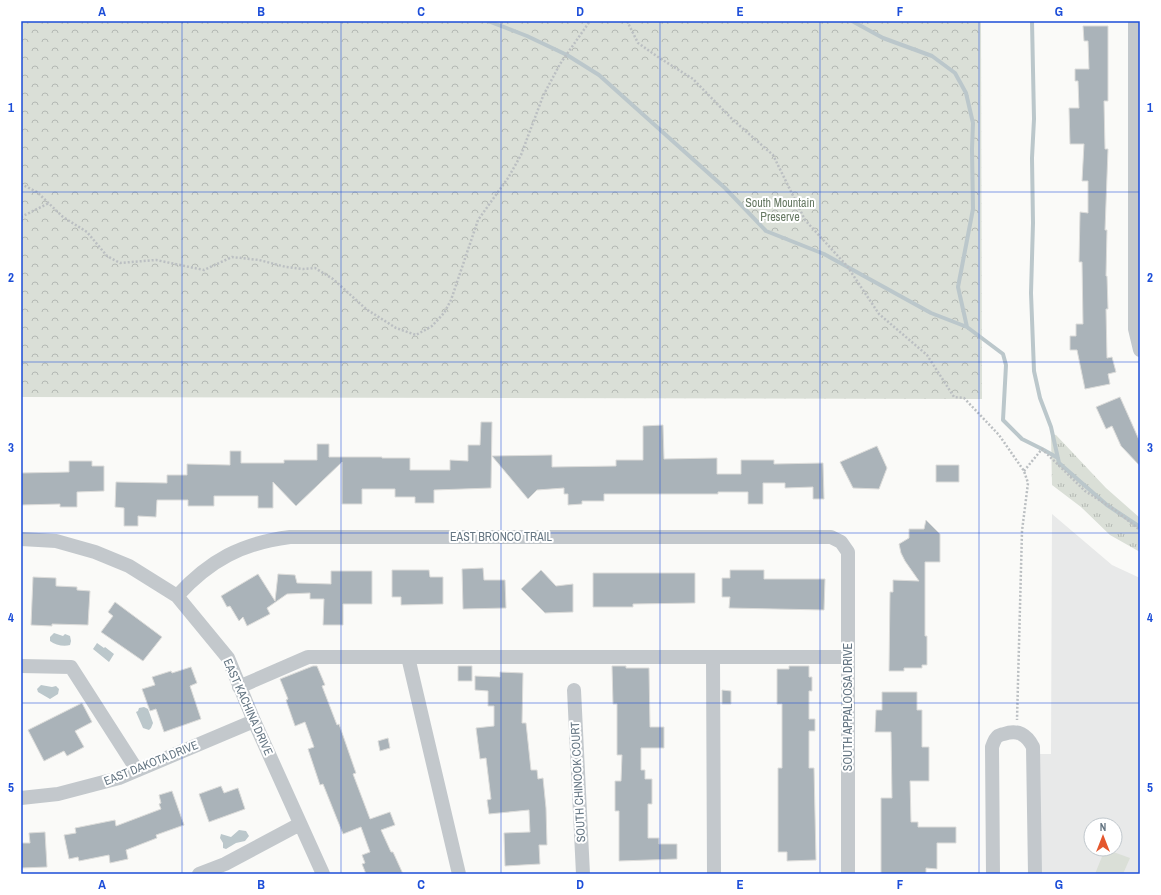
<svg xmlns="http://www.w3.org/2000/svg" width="1161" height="895" font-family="'Archivo Narrow',sans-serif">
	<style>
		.built { fill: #e8e9e9; fill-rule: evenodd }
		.grass { fill: url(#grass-tufts) }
		.forest { fill: url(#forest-crowns) }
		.pitch { fill: #dadfd7 }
		.water { fill: #bbc7cb }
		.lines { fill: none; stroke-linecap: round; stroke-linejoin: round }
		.stream { stroke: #bbc7cb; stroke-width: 4 }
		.building { fill: #aab3b9; stroke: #dcdcda }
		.path { stroke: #bbbfc2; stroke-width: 2.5; stroke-dasharray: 2 2; stroke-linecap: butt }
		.minor { stroke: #c3c8cc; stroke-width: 14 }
		.grid { fill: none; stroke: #1d4ed8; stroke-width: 1; stroke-opacity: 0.55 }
		.labels { text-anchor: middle; stroke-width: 4; stroke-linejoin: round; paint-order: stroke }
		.park-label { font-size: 12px; fill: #687a64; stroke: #fff }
		.street-label { font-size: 12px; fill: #657683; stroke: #fff }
		.neatline { fill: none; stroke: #1d4ed8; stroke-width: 1.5 }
		.grid-label { font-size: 13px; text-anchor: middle; font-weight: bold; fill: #1d4ed8 }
	</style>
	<defs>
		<pattern id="grass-tufts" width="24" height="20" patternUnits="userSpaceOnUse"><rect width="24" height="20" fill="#dadfd7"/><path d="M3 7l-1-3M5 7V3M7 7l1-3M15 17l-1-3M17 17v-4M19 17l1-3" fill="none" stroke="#b4b9b4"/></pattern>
		<pattern id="forest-crowns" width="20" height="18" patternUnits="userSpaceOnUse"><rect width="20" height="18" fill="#dadfd7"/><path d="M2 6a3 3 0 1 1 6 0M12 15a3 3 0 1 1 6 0" fill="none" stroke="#b4b9b4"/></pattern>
	</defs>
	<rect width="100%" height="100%" fill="#fafaf8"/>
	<path class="built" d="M 1052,514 L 1112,565 L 1140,578 L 1140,874 L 1039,874 L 1040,754 L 1051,754 ZM 1091,825 L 1115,825 L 1115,849 L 1091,849 Z"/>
	<path class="grass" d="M 1051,434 L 1056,435 L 1106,488 L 1140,518 L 1140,552 L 1110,535 L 1081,507 L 1052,485 Z"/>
	<path class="forest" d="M 21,21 L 981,21 L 982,399 L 21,397 Z"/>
	<path class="pitch" d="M 1105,849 L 1130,858 L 1123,874 L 1095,874 Z"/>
	<path class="water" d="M 54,633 L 63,636 L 65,634 L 70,636 L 71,641 L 70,645 C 64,647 55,645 50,641 L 50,637 Z
		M 97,643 L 104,648 L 105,647 L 114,654 L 109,662 L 93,649 Z
		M 41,685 L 52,687 L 56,686 L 59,689 L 58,694 L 50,699 L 38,692 L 37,689 Z
		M 144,707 L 148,709 L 153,723 L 151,728 L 149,730 L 143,728 L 136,712 L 138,711 L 139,708 Z
		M 239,830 L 246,831 L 249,836 L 245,841 L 236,843 L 226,849 L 223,848 L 223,843 L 220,838 L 221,834 L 231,837 Z"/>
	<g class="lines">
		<path class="stream" d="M 488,21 L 527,36 L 567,55 L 599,75 L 725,188 L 766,231 L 824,254 L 931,313 L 967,327
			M 852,21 L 883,38 L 932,56 L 955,73 L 966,93 L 973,123 L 972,149 L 973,209 L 958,287 L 967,327 L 1003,354 L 1006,365 L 1003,420 L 1022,439 L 1042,449 L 1058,458
			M 1032,21 L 1034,119 L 1032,158 L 1033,223 L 1031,293 L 1034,371 L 1040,398 L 1051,427 L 1059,463 L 1107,505 L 1140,527"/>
	</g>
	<path class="building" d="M 1083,26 L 1108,26 L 1108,101 L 1104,101 L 1105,149 L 1108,149 L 1105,230 L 1107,230 L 1106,276 L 1107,276 L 1108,309 L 1106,309 L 1107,358 L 1112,357 L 1116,372 L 1108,374 L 1110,384 L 1085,389 L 1077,350 L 1070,350 L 1070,336 L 1076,336 L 1076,324 L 1083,324 L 1082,262 L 1079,262 L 1080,212 L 1088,213 L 1088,181 L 1082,181 L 1084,144 L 1070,144 L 1069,108 L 1079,108 L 1078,81 L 1075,81 L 1075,69 L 1089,69 L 1088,41 L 1084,41 Z
		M 1120,397 L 1140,442 L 1140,466 L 1121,446 L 1112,426 L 1106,429 L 1096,407 Z
		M 481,422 L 492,422 L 491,488 L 434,490 L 434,503 L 415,503 L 415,497 L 395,497 L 395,489 L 362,489 L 362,504 L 342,504 L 342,462 L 296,506 L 273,482 L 273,508 L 258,508 L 258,496 L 214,496 L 214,506 L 188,506 L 188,500 L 157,500 L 156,517 L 138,516 L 138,526 L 124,526 L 124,508 L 115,507 L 116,482 L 167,483 L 167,475 L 187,475 L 187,464 L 230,465 L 230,451 L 241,451 L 241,463 L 284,463 L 284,460 L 317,460 L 317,444 L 329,444 L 329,457 L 382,457 L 382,458 L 410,458 L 410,470 L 450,470 L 450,460 L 468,461 L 468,445 L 480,445 Z
		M 663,425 L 664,459 L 717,458 L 717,474 L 741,474 L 741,460 L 774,460 L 774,464 L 823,463 L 824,499 L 813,499 L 813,487 L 785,488 L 785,483 L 763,483 L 763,504 L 748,504 L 748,492 L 718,492 L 718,494 L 604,494 L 604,501 L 582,501 L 582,504 L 568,505 L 568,494 L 564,494 L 564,488 L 537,490 L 528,499 L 492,456 L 552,455 L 552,467 L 616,466 L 616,460 L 643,460 L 643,426 Z
		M 877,446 L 887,468 L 879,489 L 853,488 L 840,462 Z
		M 69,461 L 92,461 L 92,466 L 104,466 L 104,491 L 77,492 L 77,507 L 60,507 L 60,504 L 21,505 L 21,473 L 69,472 Z
		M 936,465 L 959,465 L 959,482 L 936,482 Z
		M 926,520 L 940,534 L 940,562 L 925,562 L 925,636 L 927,636 L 927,665 L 922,665 L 922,668 L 904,668 L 904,671 L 889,671 L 890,592 L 893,592 L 893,580 L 919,581 L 905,561 L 901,553 L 899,544 L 909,538 L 909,529 L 924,529 Z
		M 483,568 L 484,580 L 505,580 L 506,608 L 463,609 L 462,569 Z
		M 392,570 L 429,570 L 430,577 L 443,577 L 443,604 L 401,605 L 401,597 L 392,597 Z
		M 541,570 L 556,586 L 573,584 L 573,612 L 545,613 L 521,589 Z
		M 730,570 L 764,570 L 764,579 L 825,579 L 824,610 L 729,608 L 730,597 L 722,597 L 722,578 L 730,578 Z
		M 331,571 L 372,571 L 372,604 L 343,604 L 343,625 L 323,625 L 324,599 L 310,599 L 310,593 L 287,594 L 267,608 L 270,614 L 247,626 L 243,617 L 239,621 L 230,606 L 227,607 L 221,596 L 258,574 L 275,601 L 278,574 L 295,575 L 297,583 L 331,584 Z
		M 593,573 L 695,573 L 695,603 L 633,604 L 633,607 L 593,607 Z
		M 33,577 L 56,578 L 56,586 L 77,587 L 77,590 L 90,591 L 88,625 L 52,624 L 52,626 L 31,625 Z
		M 115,602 L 162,637 L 143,661 L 101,632 L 113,616 L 108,612 Z
		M 313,666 L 317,666 L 325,685 L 322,686 L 337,725 L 339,724 L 356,773 L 353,774 L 370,819 L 390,812 L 395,825 L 381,830 L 391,852 L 393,852 L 403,874 L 366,874 L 362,864 L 365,863 L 362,855 L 370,852 L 361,827 L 343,834 L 323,784 L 320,785 L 308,749 L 314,747 L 305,722 L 295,726 L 286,700 L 288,699 L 280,679 Z
		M 458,666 L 472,666 L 472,681 L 458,681 Z
		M 612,666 L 626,666 L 626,668 L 649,668 L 650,727 L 664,727 L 664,748 L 641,748 L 641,770 L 645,770 L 645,779 L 652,779 L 652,804 L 648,804 L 648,838 L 659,838 L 659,844 L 677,844 L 677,859 L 619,861 L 619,811 L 615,811 L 615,781 L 621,781 L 622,755 L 617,755 L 617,704 L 613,704 Z
		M 789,666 L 809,666 L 809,677 L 812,677 L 812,691 L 809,691 L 809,719 L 815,719 L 815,731 L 809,731 L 809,768 L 814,768 L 816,860 L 787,861 L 787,852 L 778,852 L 778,768 L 782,768 L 782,704 L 777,704 L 777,669 L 789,669 Z
		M 191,667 L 197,683 L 190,686 L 201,719 L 164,732 L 156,709 L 150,711 L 142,689 L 155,685 L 152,677 L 171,671 L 172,673 Z
		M 500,672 L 523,673 L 522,723 L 526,723 L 531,770 L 537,770 L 538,779 L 543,778 L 546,808 L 547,845 L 539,845 L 540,864 L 505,866 L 504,833 L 530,832 L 529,810 L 489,814 L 487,800 L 491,799 L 486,758 L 480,759 L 476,728 L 494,726 L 494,706 L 488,706 L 488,691 L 475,690 L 475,676 L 500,677 Z
		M 722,690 L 731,691 L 731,704 L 722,704 Z
		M 882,692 L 917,692 L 917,710 L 922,710 L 922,747 L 929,747 L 929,781 L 910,781 L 911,822 L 918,822 L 918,827 L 956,827 L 956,843 L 937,843 L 937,869 L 926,868 L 926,874 L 881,874 L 881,798 L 892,798 L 891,732 L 875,732 L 876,710 L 882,710 Z
		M 82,703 L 92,722 L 75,731 L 84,747 L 67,756 L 64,751 L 44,761 L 28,730 Z
		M 388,738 L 390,748 L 380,751 L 378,741 Z
		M 221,786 L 224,793 L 238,788 L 245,809 L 209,822 L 199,794 Z
		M 172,791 L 184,825 L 156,835 L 157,838 L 126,850 L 128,859 L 110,863 L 109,855 L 79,861 L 78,857 L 69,859 L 64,835 L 76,833 L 75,828 L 115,820 L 116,826 L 161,809 L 159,804 L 161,803 L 159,795 Z
		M 45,832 L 47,867 L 21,868 L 21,843 L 30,843 L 29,833 Z"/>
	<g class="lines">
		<path class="path" d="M 627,21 L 638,43 L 658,57 L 693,79 L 732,119 L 773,155 L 805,220 L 847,266 L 879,314 L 927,355 L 954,397 L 964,398 L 999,435 L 1024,471 L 1028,483 L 1022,531 L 1017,720
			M 21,184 L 37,192 L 63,217 L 87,232 L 107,256 L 120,263 L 156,260 L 204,270 L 232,257 L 259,260 L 286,267 L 303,269 L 315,268 L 333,279 L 366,309 L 396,328 L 416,335 L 432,326 L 444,313 L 451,300 L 478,220 L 508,178 L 521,155 L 543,96 L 560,64 L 590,21
			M 21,217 L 49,203
			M 1024,471 L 1042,449 L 1085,491 L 1115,510 L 1140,530"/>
		<path class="minor" d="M 1135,21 L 1135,329 L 1140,350
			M 21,539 L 56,541 L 95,552 L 129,566 L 177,596 L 228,658 L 254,721 L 323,874
			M 177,596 C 210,560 242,543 290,537 L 831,537 L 841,542 L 848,552 L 848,874
			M 408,657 L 459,874
			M 713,657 L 714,874
			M 21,666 L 71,667 L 137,770
			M 239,687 L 308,657 L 848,657
			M 574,690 L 583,874
			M 21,798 L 58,794 L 119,778 L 254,721
			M 199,874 L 225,864 L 300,824
			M 993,874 L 992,747 C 993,744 995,738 998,736 C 1000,735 1002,734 1004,734 C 1018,729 1027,735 1033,747 L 1035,874"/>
	</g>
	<path class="grid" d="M 182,21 L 182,874M 341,21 L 341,874M 501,21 L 501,874M 660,21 L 660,874M 820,21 L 820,874M 979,21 L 979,874M 21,192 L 1140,192M 21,362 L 1140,362M 21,533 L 1140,533M 21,703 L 1140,703"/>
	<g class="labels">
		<g class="park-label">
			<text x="780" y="207">South Mountain<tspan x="780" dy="14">Preserve</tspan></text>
		</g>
		<g class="street-label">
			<text x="501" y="541">EAST BRONCO TRAIL</text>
			<text transform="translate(248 707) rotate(66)" y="4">EAST KACHINA DRIVE</text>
			<text transform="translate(848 707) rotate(-90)" y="4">SOUTH APPALOOSA DRIVE</text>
			<text transform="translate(151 763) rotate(-22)" y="4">EAST DAKOTA DRIVE</text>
			<text transform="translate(578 782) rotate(-93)" y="4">SOUTH CHINOOK COURT</text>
		</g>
	</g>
	<rect width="1161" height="895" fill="none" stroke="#ffffff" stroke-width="44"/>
	<g transform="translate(1103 837)"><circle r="19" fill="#ffffff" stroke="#c1c8cd"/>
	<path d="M0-3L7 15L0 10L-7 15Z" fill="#e4572e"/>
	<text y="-6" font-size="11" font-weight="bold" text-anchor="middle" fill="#657683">N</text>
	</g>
	<rect x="22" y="22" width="1117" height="851" class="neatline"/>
	<g class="grid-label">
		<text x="102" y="16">A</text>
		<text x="261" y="16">B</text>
		<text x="421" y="16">C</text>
		<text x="580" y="16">D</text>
		<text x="740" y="16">E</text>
		<text x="900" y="16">F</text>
		<text x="1059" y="16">G</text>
		<text x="11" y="112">1</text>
		<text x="1150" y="112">1</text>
		<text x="11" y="282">2</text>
		<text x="1150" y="282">2</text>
		<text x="11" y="452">3</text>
		<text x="1150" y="452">3</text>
		<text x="11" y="622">4</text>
		<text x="1150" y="622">4</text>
		<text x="11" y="792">5</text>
		<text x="1150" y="792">5</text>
		<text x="102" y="889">A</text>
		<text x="261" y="889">B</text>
		<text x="421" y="889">C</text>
		<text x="580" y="889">D</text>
		<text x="740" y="889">E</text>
		<text x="900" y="889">F</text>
		<text x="1059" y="889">G</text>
	</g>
</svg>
